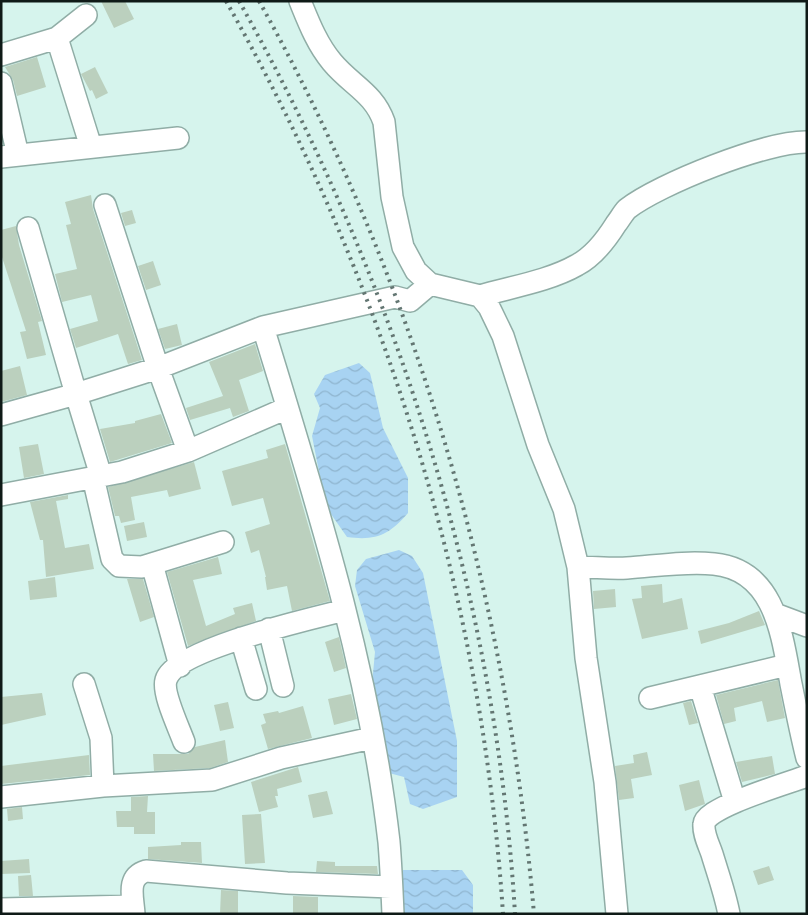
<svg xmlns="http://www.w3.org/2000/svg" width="808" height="915" font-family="'IBM Plex Serif',serif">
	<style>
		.water { fill: url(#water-waves) }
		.building { fill: #bbd0be }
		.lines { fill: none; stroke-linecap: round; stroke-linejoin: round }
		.minor-casing { stroke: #90ada6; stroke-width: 24 }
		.minor { stroke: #fff; stroke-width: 21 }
		.rail { stroke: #637672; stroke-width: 4; stroke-dasharray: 2.5 5; stroke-linecap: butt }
	</style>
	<defs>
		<pattern id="water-waves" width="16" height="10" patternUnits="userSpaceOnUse" patternTransform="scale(1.25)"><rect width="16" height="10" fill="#a8d3f2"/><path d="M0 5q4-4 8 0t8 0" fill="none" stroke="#8fb5cf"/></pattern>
	</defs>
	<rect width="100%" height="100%" fill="#d6f4ed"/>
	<path class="water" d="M 359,363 L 370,373 L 383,428 L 408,478 L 408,513 C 389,535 376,541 347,537 L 326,507 L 312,436 L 320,408 L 314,394 L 325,375 Z
		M 399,550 L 412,556 L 423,573 L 457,741 L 457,797 L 423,809 L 410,804 L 404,777 L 389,773 L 372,684 L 375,652 L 355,586 L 357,570 L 366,559 Z
		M 403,870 L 462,870 L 473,885 L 473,914 L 403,914 Z"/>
	<path class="building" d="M 101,1 L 125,1 L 134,19 L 114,28 Z
		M 37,57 L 46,87 L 17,96 L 13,80 L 5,67 Z
		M 95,67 L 108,93 L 96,99 L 92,90 L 90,91 L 81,74 Z
		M 91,195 L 93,209 L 142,360 L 128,364 L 118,334 L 76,348 L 70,329 L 98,321 L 91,295 L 62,302 L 55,274 L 77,269 L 66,225 L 71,224 L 65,202 Z
		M 132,210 L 136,223 L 125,226 L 121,213 Z
		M 16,226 L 19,245 L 42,321 L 38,322 L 46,355 L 27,359 L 20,332 L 26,331 L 1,254 L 1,230 Z
		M 153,261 L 161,285 L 146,290 L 138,266 Z
		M 177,324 L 182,345 L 165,349 L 158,329 Z
		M 255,344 L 263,371 L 239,380 L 249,411 L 233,417 L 230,408 L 190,420 L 186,408 L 223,396 L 209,362 Z
		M 20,366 L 27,395 L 1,402 L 1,371 Z
		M 161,414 L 172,443 L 110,462 L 100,429 L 135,423 L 135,421 Z
		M 38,444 L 44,474 L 24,478 L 19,447 Z
		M 285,444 L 330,601 L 292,611 L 287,586 L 267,590 L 265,577 L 266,577 L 259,550 L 251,553 L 245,532 L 270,524 L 263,498 L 232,506 L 222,471 L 268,458 L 266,450 Z
		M 194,462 L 201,489 L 169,497 L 167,490 L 131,497 L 135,520 L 121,523 L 119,516 L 115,516 L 108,487 Z
		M 68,495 L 68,499 L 56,501 L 65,548 L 89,544 L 94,569 L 46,577 L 43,540 L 40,540 L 30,502 Z
		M 144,522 L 147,537 L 127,541 L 124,526 Z
		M 218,557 L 222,574 L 193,580 L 206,626 L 235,614 L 233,608 L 252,603 L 256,621 L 188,646 L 167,572 Z
		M 55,577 L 57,597 L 30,600 L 28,581 Z
		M 127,579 L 143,579 L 154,617 L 140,622 Z
		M 662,584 L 663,603 L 682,598 L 688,629 L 642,639 L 632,599 L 642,598 L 641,586 Z
		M 615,589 L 616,607 L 594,609 L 593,591 Z
		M 759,611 L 765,625 L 701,644 L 698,631 L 729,623 Z
		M 339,637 L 346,668 L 334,672 L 325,642 Z
		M 778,680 L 785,718 L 767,722 L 762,701 L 734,708 L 736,721 L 724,724 L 716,695 Z
		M 42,693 L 46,715 L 1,725 L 1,697 Z
		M 351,694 L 357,719 L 334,725 L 328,699 Z
		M 691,701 L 698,723 L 689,725 L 683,703 Z
		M 228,702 L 234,728 L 220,731 L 214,705 Z
		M 303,706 L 312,738 L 268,749 L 261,725 L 266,723 L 263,714 L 278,711 L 279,713 Z
		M 225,740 L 228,762 L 210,768 L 154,771 L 153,754 L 188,754 L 195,747 Z
		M 647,752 L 652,775 L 631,779 L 634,798 L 619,800 L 615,766 L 634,763 L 633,755 Z
		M 89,755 L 90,775 L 1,784 L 1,766 Z
		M 772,756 L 775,774 L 742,782 L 736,762 Z
		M 298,767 L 302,782 L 277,789 L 278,796 L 275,796 L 278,807 L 259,812 L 251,782 Z
		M 699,780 L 705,804 L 685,811 L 679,785 Z
		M 327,791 L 333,814 L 313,818 L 308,795 Z
		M 148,796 L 147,812 L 155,812 L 155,834 L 134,834 L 134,827 L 117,827 L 116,811 L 131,811 L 131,797 Z
		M 22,807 L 23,819 L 8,821 L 7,809 Z
		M 261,814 L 265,863 L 245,864 L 242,815 Z
		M 181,842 L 201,842 L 202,863 L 148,859 L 148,847 L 181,845 Z
		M 29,859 L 30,873 L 1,874 L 1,861 Z
		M 317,861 L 335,862 L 335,866 L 377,866 L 378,874 L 316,872 Z
		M 769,866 L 774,880 L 758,885 L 753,871 Z
		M 31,875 L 33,896 L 19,896 L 18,876 Z
		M 221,890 L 238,891 L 238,914 L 220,914 Z
		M 293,896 L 318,897 L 318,914 L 293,914 Z"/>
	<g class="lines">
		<defs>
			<path id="minor" d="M 300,1 C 309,23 317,44 332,62 C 351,85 374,93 384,122 L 392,197 L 403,247 L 416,271 L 430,284 L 480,296 L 489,307 L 503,336 L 538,445 L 564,509 L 578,567 L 586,658 L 605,782 L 617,914
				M 57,38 L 91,147
				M 1,55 L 57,38 L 86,15
				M 1,83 L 18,155
				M 1,157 L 178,138
				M 105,205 L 158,368 L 188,451
				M 28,228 L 76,394 L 158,368 L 263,327 C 314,495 369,666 389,842 C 391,866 392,890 393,914
				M 480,296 C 511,287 549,281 577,265 C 594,256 606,240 616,224 C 620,219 623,213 627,209 C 659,184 767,141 807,142
				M 263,327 L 395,297 L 410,301 L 430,284
				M 1,415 L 76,394 L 101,476
				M 93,477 L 112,559 L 119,566 L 142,567 L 223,542
				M 1,495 L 122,472 L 188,451 L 287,408
				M 152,564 L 180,666
				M 578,567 C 594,567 611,569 627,568 C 656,566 685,561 714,564 C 775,570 782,635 791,684 C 796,709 801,734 807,758
				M 775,614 L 807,626
				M 269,629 L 283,686
				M 241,638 L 256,689
				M 84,684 L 101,738 L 103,786
				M 700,686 L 735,802
				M 650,698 L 787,665
				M 184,742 C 179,728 162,693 166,680 C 175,649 314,618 345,610
				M 1,797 L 103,786 L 212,780 L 281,758 L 372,738
				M 1,909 L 133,906
				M 134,914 C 133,897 126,877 146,871 L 287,883 L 391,887
				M 729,914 C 725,893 718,874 712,854 C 709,845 703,834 704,824 C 705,807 789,783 807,776"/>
		</defs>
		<use href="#minor" class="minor-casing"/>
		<use href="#minor" class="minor"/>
		<path class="rail" d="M 226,1 C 384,281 482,593 503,914
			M 239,1 C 395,279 496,594 515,914
			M 259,1 C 415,281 507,595 534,914"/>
	</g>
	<rect width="808" height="915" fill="none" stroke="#0f1a17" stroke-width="5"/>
</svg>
